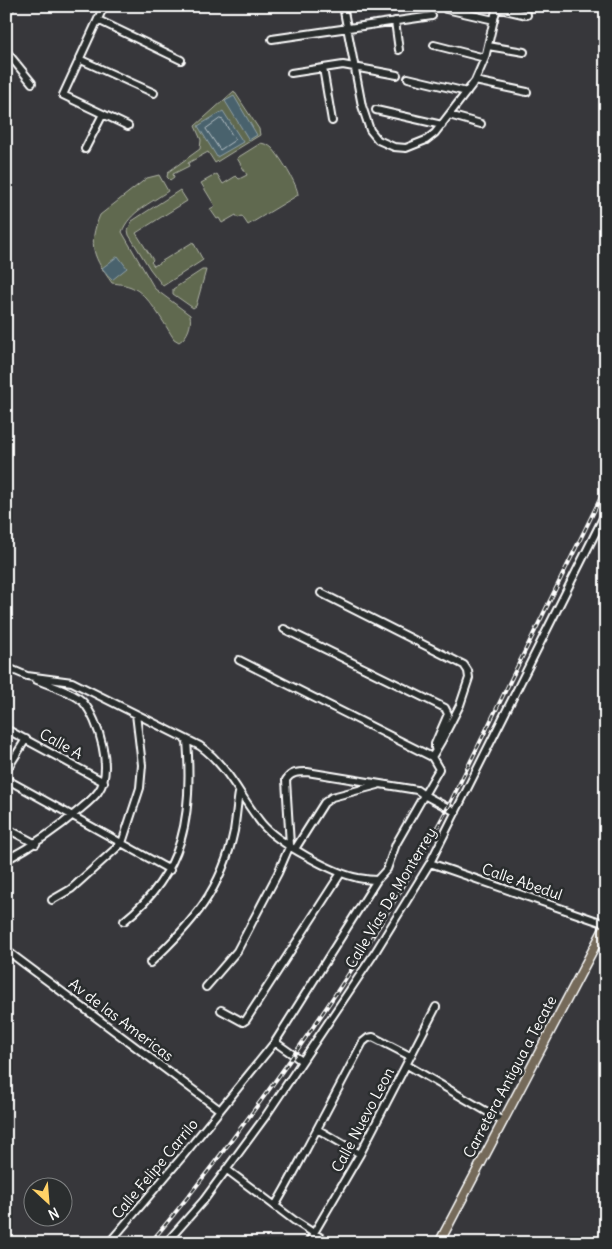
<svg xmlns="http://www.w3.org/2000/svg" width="612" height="1249" font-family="Delius,sans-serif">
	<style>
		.green { fill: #60694f; stroke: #b0b4a7 }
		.water { fill: #48626d; stroke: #91a1a7 }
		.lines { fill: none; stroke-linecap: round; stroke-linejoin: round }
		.shore { stroke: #b6c0c5; stroke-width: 1 }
		.minor-casing { stroke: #fff; stroke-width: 10 }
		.major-casing { stroke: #fff; stroke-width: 11 }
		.minor { stroke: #2a2d2e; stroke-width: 6 }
		.major { stroke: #746a5a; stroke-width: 8 }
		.rail-casing { stroke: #fff; stroke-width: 4 }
		.rail { stroke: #2a2d2e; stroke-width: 2; stroke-dasharray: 5.5; stroke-linecap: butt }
		.labels { text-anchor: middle; stroke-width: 5; stroke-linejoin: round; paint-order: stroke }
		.street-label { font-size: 15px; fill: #fff; stroke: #2a2d2e }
	</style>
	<rect width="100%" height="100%" fill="#37373b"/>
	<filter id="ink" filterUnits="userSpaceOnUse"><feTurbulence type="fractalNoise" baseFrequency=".02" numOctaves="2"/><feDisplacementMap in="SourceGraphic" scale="10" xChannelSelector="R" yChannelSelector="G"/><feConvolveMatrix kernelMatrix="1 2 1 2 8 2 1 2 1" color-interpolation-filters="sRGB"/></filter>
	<g filter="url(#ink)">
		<path class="green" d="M 234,91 L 259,129 L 260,135 L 215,163 L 208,152 L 188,163 L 189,166 L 173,174 L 174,177 L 170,180 L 167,177 L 168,172 L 200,149 L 201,140 L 195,126 Z
			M 261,143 C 265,144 269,145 272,148 C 279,155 298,185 298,195 L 248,225 L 242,216 L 238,218 L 236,215 L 222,223 L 219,218 L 217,219 L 210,209 L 215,206 L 201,183 L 217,174 L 223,184 L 236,176 L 239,179 L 247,175 L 237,158 Z
			M 159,175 L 168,191 C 151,203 129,212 122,232 L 155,289 L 190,315 C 192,324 188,337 179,342 L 174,339 C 165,325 150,297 135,289 C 129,285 120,284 112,283 C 94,258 87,246 100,215 L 147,178 Z
			M 180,190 L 187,201 L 136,233 L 153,260 L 151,262 L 154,266 L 193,242 L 203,260 L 163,286 L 150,269 L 129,235 L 128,230 L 132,221 Z
			M 202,270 L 206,270 L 196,306 L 193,308 L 173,294 L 173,289 Z"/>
		<path class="water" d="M 234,96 L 257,135 L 249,140 L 225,101 Z
			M 223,111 L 243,142 L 217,157 L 198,126 Z
			M 118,256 L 127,268 L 112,280 L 102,268 Z"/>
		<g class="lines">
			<path class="shore" d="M 220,119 L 223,120 L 235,140 L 220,150 L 206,129 Z"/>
			<defs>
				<path id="minor" d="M 104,6 L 63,95 L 128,126
					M 343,6 L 362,106 L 370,130 L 378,140 L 394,147 L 406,148 L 426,140 L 435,133 L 475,81 L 485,58 L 497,6
					M 496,8 L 527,15
					M 446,9 L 494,20
					M 6,15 L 11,6
					M 98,20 L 181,60
					M 395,21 L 399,50
					M 272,39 L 432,16
					M 434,45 L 485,58
					M 488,46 L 524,52
					M 6,51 L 32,83
					M 79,59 L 154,93
					M 323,68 L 332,121
					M 291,73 L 343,65 L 397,75
					M 408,78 L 467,92
					M 475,81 L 527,92
					M 376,110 L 442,125
					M 449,115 L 481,124
					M 85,149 L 103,114
					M 284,629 L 445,708 L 448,714 L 435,744 L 435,748
					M 239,660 L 432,757
					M 6,667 L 27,676 L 72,682 L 200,746 C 228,766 241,798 262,824 C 278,843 333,873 358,878 C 364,879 371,880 377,880
					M 6,729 L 104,782
					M 6,771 L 26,739
					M 6,779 L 170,870
					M 6,828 L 36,844
					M 295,849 L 324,803 L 332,797 L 378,785
					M 6,860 C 32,846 56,830 79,810 C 85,805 93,799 98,792 C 114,771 99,720 83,702 C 74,692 47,685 35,679
					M 430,863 L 606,924
					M 52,900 L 71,889 L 122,843 L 140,788 L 142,765 L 136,714
					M 124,921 C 185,872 193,815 187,740
					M 6,950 L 220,1110
					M 150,963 C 192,924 222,889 234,831 C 236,818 237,805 239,793
					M 206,987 L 237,951 L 278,873 L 290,845 L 286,780 C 291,772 298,772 307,772 L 417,790 L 424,795 L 456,812
					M 221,1010 L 243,1022 L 246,1020 L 341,873
					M 275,1042 L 302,1061
					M 407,1065 L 503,1121
					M 317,1129 L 363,1042 L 368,1038 L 373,1037 L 410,1056
					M 226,1169 L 295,1221 L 329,1243
					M 275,1206 C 290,1181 303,1155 317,1129 L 360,1154
					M 109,1243 L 182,1157 L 275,1042 L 377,880 L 387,869 L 396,844 L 439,769 L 432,757 L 442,740 L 460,705 L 469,678 L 468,671 L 464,665 L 321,593
					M 166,1243 L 204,1200 L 265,1117 L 374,954 L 430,863 L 606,512
					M 308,1243 L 360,1154 L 436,1007"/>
				<path id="major" d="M 439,1243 L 606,925"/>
			</defs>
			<use href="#minor" class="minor-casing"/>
			<use href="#major" class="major-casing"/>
			<use href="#minor" class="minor"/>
			<use href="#major" class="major"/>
			<defs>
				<path id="rail" d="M 150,1243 C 192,1194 230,1143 268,1091 C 334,1000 395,906 448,807 L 606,487"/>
			</defs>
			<use href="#rail" class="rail-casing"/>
			<use href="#rail" class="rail"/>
		</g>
	</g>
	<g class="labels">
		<g class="street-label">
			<text transform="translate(61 744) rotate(29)" y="5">Calle A</text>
			<text transform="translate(522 882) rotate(19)" y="5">Calle Abedul</text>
			<text transform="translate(391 898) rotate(-59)" y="5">Calle Vías De Monterrey</text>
			<text transform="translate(121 1020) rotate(37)" y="5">Av de las Americas</text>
			<text transform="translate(510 1077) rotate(-62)" y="5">Carretera Antigua a Tecate</text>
			<text transform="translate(363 1120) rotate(-62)" y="5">Calle Nuevo Leon</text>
			<text transform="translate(155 1169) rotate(-50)" y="5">Calle Felipe Carrilo</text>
		</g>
	</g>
	<rect width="612" height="1249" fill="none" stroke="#2a2d2e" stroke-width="25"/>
	<rect x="12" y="12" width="587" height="1224" fill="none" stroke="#fff" stroke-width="2" filter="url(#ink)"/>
	<g transform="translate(48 1202) rotate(154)"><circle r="24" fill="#2a2d2e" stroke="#7f8182"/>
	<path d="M0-4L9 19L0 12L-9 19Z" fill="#ffd166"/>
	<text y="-8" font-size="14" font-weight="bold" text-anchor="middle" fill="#ffffff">N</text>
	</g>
</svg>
